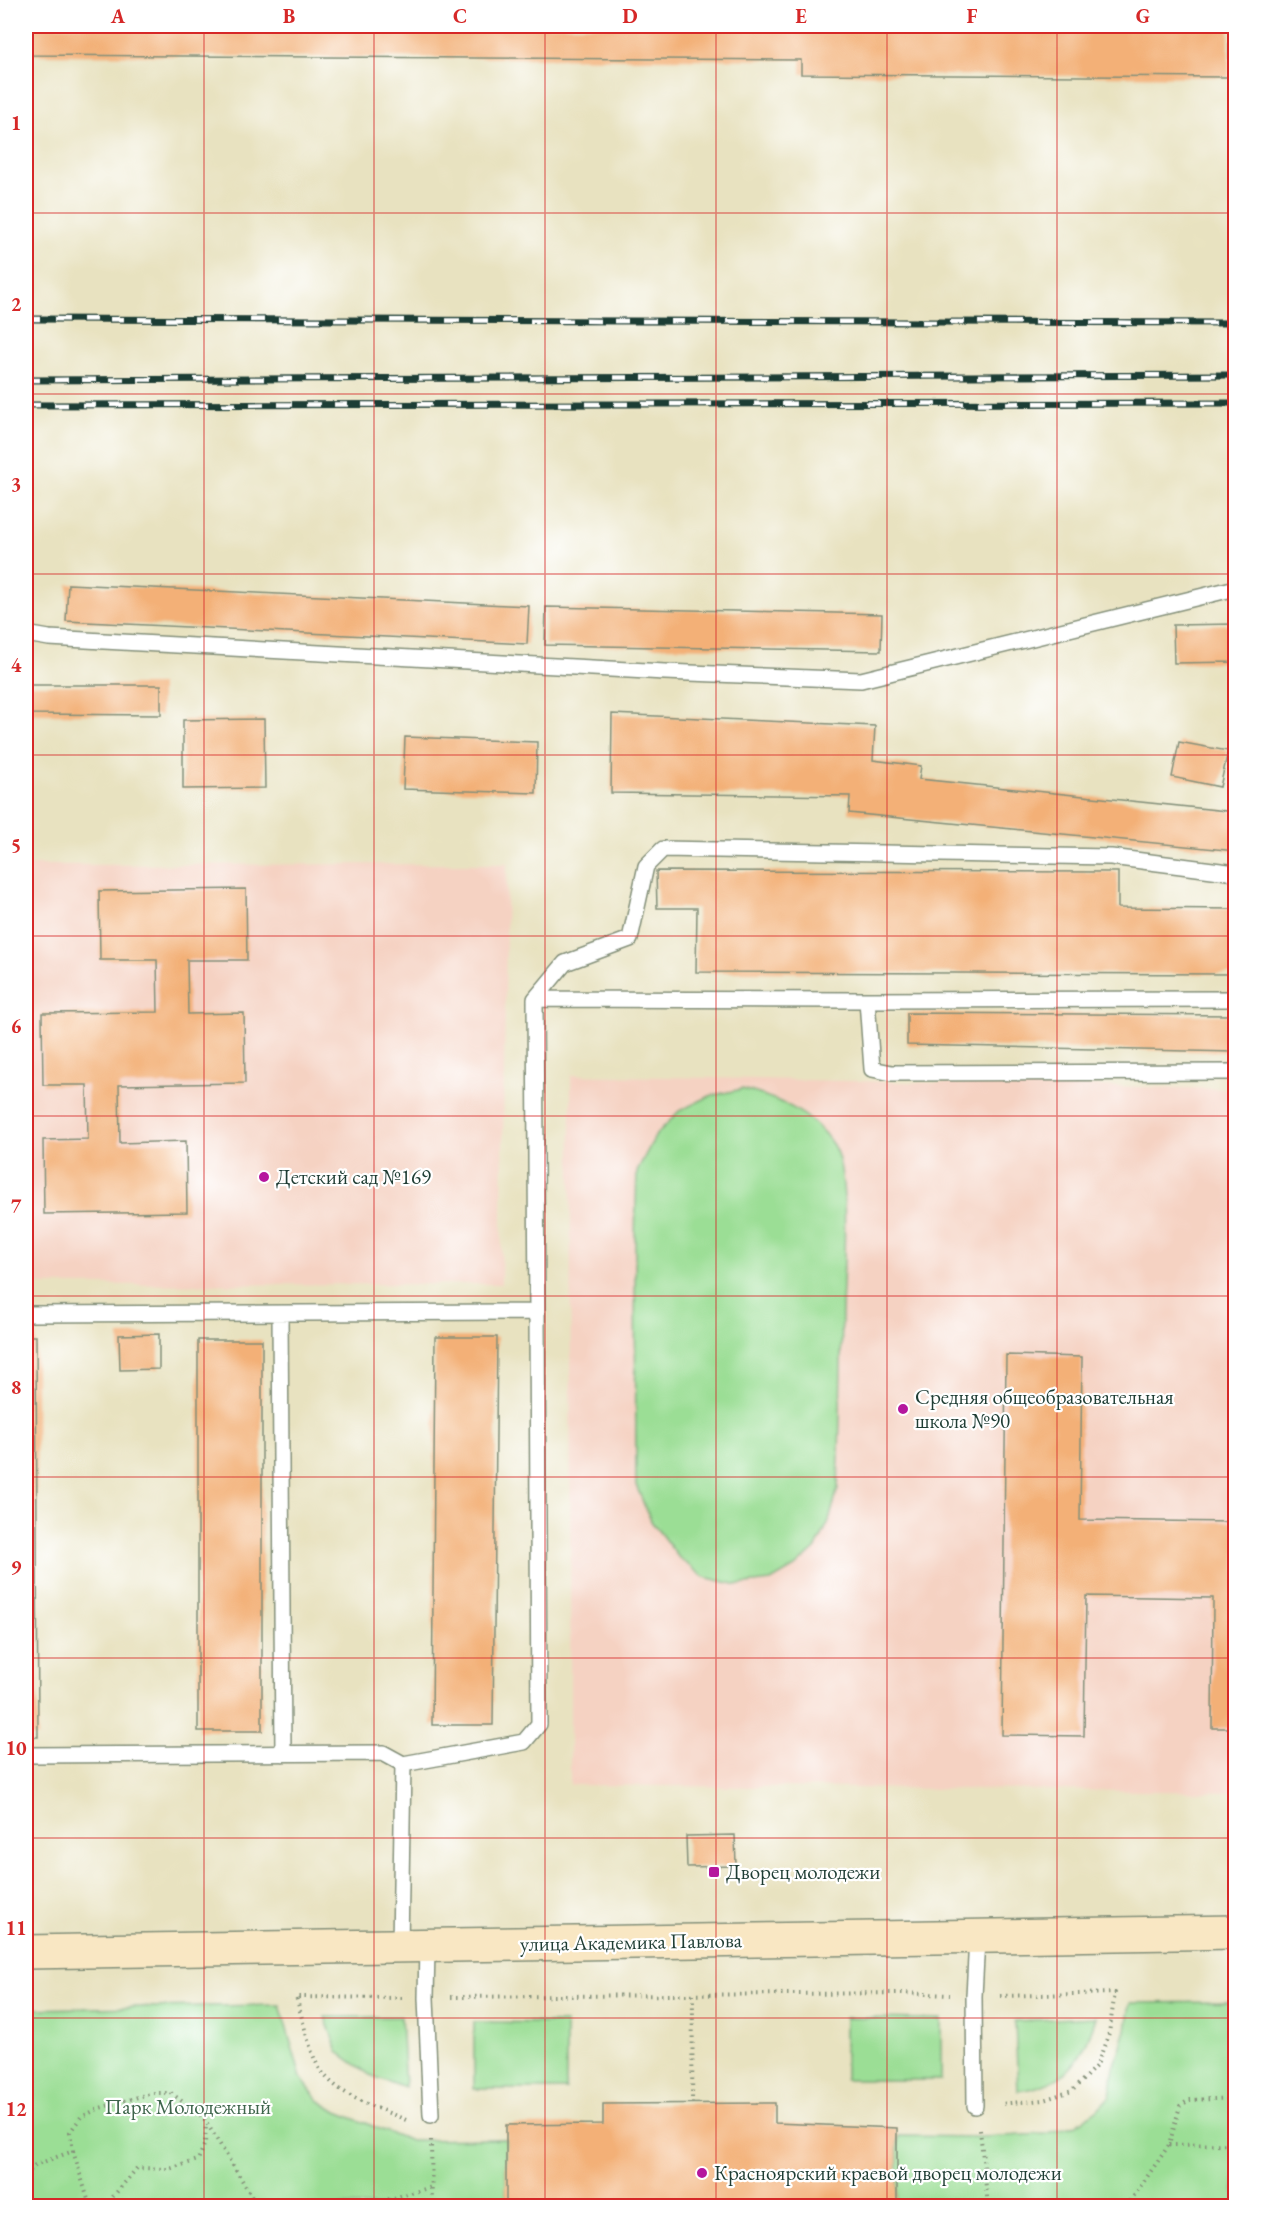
<svg xmlns="http://www.w3.org/2000/svg" width="1261" height="2232" font-family="'EB Garamond',serif">
	<style>
		.built { fill: #f5d2c2 }
		.green { fill: #9bde95; stroke: #5d8e64; stroke-width: 1.5 }
		.building { fill: #f3b077 }
		.lines { fill: none; stroke-linecap: round; stroke-linejoin: round }
		.service-casing { stroke: #84907a; stroke-width: 18 }
		.secondary-casing { stroke: #84907a; stroke-width: 36 }
		.path { stroke: #84907a; stroke-width: 4; stroke-dasharray: 1.5 4.5; stroke-linecap: butt }
		.service { stroke: #fff; stroke-width: 15 }
		.secondary { stroke: #f9e7c3; stroke-width: 33 }
		.rail-casing { stroke: #1f3d34; stroke-width: 7 }
		.rail { stroke: #fff; stroke-width: 4.5; stroke-dasharray: 14; stroke-linecap: butt }
		.grid { fill: none; stroke: #d62828; stroke-width: 1.5; stroke-opacity: 0.55 }
		.poi-dot { fill: #b5179e; stroke: #fff; stroke-width: 2 }
		.labels { text-anchor: middle; stroke-width: 4.5; stroke-linejoin: round; paint-order: stroke }
		.poi-label { font-size: 21px; fill: #1f3d34; stroke: #fff; text-anchor: start }
		.street-label { font-size: 21px; fill: #1f3d34; stroke: #fff }
		.park-label { font-size: 21px; fill: #3e654c; stroke: #fff }
		.neatline { fill: none; stroke: #d62828; stroke-width: 2 }
		.grid-label { font-size: 20px; text-anchor: middle; font-weight: bold; fill: #d62828 }
	</style>
	<rect width="100%" height="100%" fill="#fff"/>
	<filter id="ink" filterUnits="userSpaceOnUse"><feTurbulence type="fractalNoise" baseFrequency=".0167" numOctaves="2"/><feDisplacementMap in="SourceGraphic" scale="12" xChannelSelector="R" yChannelSelector="G"/><feConvolveMatrix kernelMatrix="1 2 1 2 8 2 1 2 1" color-interpolation-filters="sRGB"/></filter>
	<filter id="wash" filterUnits="userSpaceOnUse"><feTurbulence type="fractalNoise" baseFrequency=".008" numOctaves="4" result="noise"/><feDisplacementMap in="SourceGraphic" scale="24" xChannelSelector="R" yChannelSelector="G"/><feGaussianBlur stdDeviation="1.35" result="paint"/><feColorMatrix in="noise" values="0 0 0 0 0 0 0 0 0 0 0 0 0 0 0 0 0 1.4 0 .05"/><feComposite in="paint" operator="in"/></filter>
	<g filter="url(#wash)">
		<rect width="100%" height="100%" fill="#e8e2c0"/>
		<path class="built" d="M 507,864 L 501,1284 L 26,1285 L 26,865 Z
			M 571,1075 L 1235,1089 L 1235,1792 L 570,1785 Z"/>
		<path class="green" d="M 742,1089 C 779,1099 812,1112 833,1145 C 851,1173 843,1273 842,1309 C 841,1368 840,1428 838,1488 L 829,1521 L 816,1548 L 795,1567 L 771,1581 L 738,1585 L 704,1577 L 679,1558 L 651,1521 L 636,1485 L 635,1237 L 637,1171 L 656,1135 L 679,1111 L 710,1096 Z
			M 1235,2002 L 1235,2206 L 897,2206 L 898,2136 L 981,2137 L 1045,2134 L 1075,2125 L 1097,2110 L 1110,2096 L 1114,2068 L 1126,2030 L 1130,2003 Z
			M 280,2005 L 301,2078 L 318,2100 L 337,2112 L 408,2140 L 506,2139 L 506,2206 L 26,2206 L 26,2009 Z
			M 325,2017 L 401,2017 L 405,2088 L 370,2075 L 338,2052 Z
			M 1096,2017 C 1082,2062 1067,2084 1018,2091 L 1015,2021 Z
			M 845,2018 L 941,2019 L 941,2080 L 845,2080 Z
			M 474,2022 L 566,2023 L 566,2089 L 474,2089 Z"/>
		<g id="blocks">
			<path class="building" d="M 26,26 L 1229,26 L 1229,77 L 801,74 L 801,60 L 26,55 Z
				M 68,584 L 529,606 L 527,644 L 66,621 Z
				M 546,607 L 882,614 L 881,651 L 545,645 Z
				M 1236,624 L 1236,662 L 1174,663 L 1173,625 Z
				M 26,685 L 161,685 L 161,715 L 26,714 Z
				M 612,714 L 875,726 L 873,760 L 921,766 L 919,779 L 1236,812 L 1236,851 L 849,813 L 850,796 L 611,793 Z
				M 264,719 L 265,788 L 183,789 L 183,720 Z
				M 405,737 L 537,742 L 536,793 L 403,789 Z
				M 1179,742 L 1228,751 L 1220,787 L 1172,777 Z
				M 656,871 L 1118,872 L 1118,908 L 1236,909 L 1236,974 L 696,972 L 697,908 L 657,908 Z
				M 246,889 L 247,960 L 187,960 L 188,1014 L 244,1013 L 245,1083 L 119,1085 L 120,1143 L 186,1141 L 187,1212 L 44,1214 L 43,1140 L 88,1139 L 87,1085 L 43,1085 L 42,1013 L 158,1012 L 157,960 L 100,960 L 99,891 Z
				M 907,1013 L 1236,1015 L 1236,1052 L 907,1045 Z
				M 159,1334 L 159,1369 L 120,1370 L 119,1335 Z
				M 26,1336 L 36,1336 L 38,1737 L 26,1737 Z
				M 435,1337 L 497,1337 L 493,1725 L 432,1725 Z
				M 198,1340 L 262,1340 L 262,1731 L 198,1731 Z
				M 1006,1355 L 1082,1357 L 1080,1520 L 1232,1522 L 1233,1424 L 1236,1424 L 1236,1728 L 1212,1728 L 1213,1598 L 1086,1596 L 1084,1736 L 1002,1735 Z
				M 735,1835 L 736,1866 L 687,1867 L 686,1836 Z
				M 775,2103 L 775,2123 L 897,2128 L 897,2206 L 506,2206 L 506,2125 L 603,2124 L 603,2104 Z"/>
		</g>
	</g>
	<g filter="url(#ink)">
		<use href="#blocks" fill-opacity="0" stroke="#84907a" stroke-width="1.5"/>
		<g class="lines">
			<defs>
				<path id="service" d="M 26,634 L 49,638 L 665,672 L 861,680 L 1236,588
					M 535,999 L 867,1000 L 872,1069 L 892,1073 L 1236,1072
					M 867,1000 L 1236,999
					M 537,1312 L 535,999 L 565,963 L 630,939 L 646,866 L 663,849 L 1111,857 L 1236,873
					M 26,1314 L 537,1312 L 539,1724 L 524,1742 L 403,1764 L 383,1753 L 26,1755
					M 280,1314 L 283,1754
					M 394,1759 L 403,1764 L 400,1946
					M 427,1947 L 426,1998 L 431,2115
					M 975,2106 L 974,1996 L 977,1938"/>
				<path id="secondary" d="M 26,1952 L 1236,1932"/>
			</defs>
			<use href="#service" class="service-casing"/>
			<use href="#secondary" class="secondary-casing"/>
			<path class="path" d="M 1000,1996 L 1115,1993 L 1109,2033 L 1097,2065 L 1072,2091 L 1043,2100 L 1000,2104
				M 451,1997 L 902,1993 L 950,1995
				M 402,1998 L 296,1997 C 302,2016 308,2046 317,2064 C 333,2095 376,2107 406,2120
				M 692,2104 L 693,1995
				M 980,2130 L 988,2206
				M 431,2140 L 432,2206
				M 1169,2145 L 1236,2144
				M 73,2151 L 90,2206
				M 26,2175 L 35,2165 L 73,2151 L 70,2132 L 81,2117 L 100,2108 L 152,2093 L 171,2093 L 203,2117 L 253,2198 L 282,2206
				M 105,2206 L 137,2168 L 169,2169 L 198,2160 L 205,2143 L 206,2124
				M 247,2206 L 253,2198
				M 365,2206 L 432,2187
				M 1127,2206 L 1169,2145 L 1180,2106 L 1189,2100 L 1236,2098"/>
			<use href="#service" class="service"/>
			<use href="#secondary" class="secondary"/>
			<defs>
				<path id="rail" d="M 26,319 L 1236,323
					M 26,380 L 1236,375
					M 26,405 L 1236,403"/>
			</defs>
			<use href="#rail" class="rail-casing"/>
			<use href="#rail" class="rail"/>
		</g>
	</g>
	<path class="grid" d="M 204,26 L 204,2206M 374,26 L 374,2206M 545,26 L 545,2206M 716,26 L 716,2206M 887,26 L 887,2206M 1057,26 L 1057,2206M 26,213 L 1236,213M 26,394 L 1236,394M 26,574 L 1236,574M 26,755 L 1236,755M 26,936 L 1236,936M 26,1116 L 1236,1116M 26,1296 L 1236,1296M 26,1477 L 1236,1477M 26,1658 L 1236,1658M 26,1838 L 1236,1838M 26,2018 L 1236,2018"/>
	<g class="poi-dot">
		<circle cx="264" cy="1177" r="6"/>
		<circle cx="903" cy="1409" r="6"/>
		<rect x="708" y="1866" width="12" height="12" rx="3"/>
		<circle cx="702" cy="2173" r="6"/>
	</g>
	<g class="labels">
		<g class="poi-label">
			<text x="276" y="1184">Детский сад №169</text>
			<text x="915" y="1404">Средняя общеобразовательная<tspan x="915" dy="24">школа №90</tspan></text>
			<text x="726" y="1879">Дворец молодежи</text>
			<text x="714" y="2180">Красноярский краевой дворец молодежи</text>
		</g>
		<g class="street-label">
			<text transform="translate(631 1942) rotate(-1)" y="7">улица Академика Павлова</text>
		</g>
		<g class="park-label">
			<text x="188" y="2114">Парк Молодежный</text>
		</g>
	</g>
	<rect width="1261" height="2232" fill="none" stroke="#fff" stroke-width="66"/>
	<rect x="33" y="33" width="1195" height="2166" class="neatline"/>
	<g class="grid-label">
		<text x="118" y="23">A</text>
		<text x="289" y="23">B</text>
		<text x="460" y="23">C</text>
		<text x="630" y="23">D</text>
		<text x="801" y="23">E</text>
		<text x="972" y="23">F</text>
		<text x="1143" y="23">G</text>
		<text x="16" y="130">1</text>
		<text x="16" y="311">2</text>
		<text x="16" y="491">3</text>
		<text x="16" y="672">4</text>
		<text x="16" y="852">5</text>
		<text x="16" y="1033">6</text>
		<text x="16" y="1213">7</text>
		<text x="16" y="1394">8</text>
		<text x="16" y="1574">9</text>
		<text x="16" y="1755">10</text>
		<text x="16" y="1935">11</text>
		<text x="16" y="2116">12</text>
	</g>
</svg>
